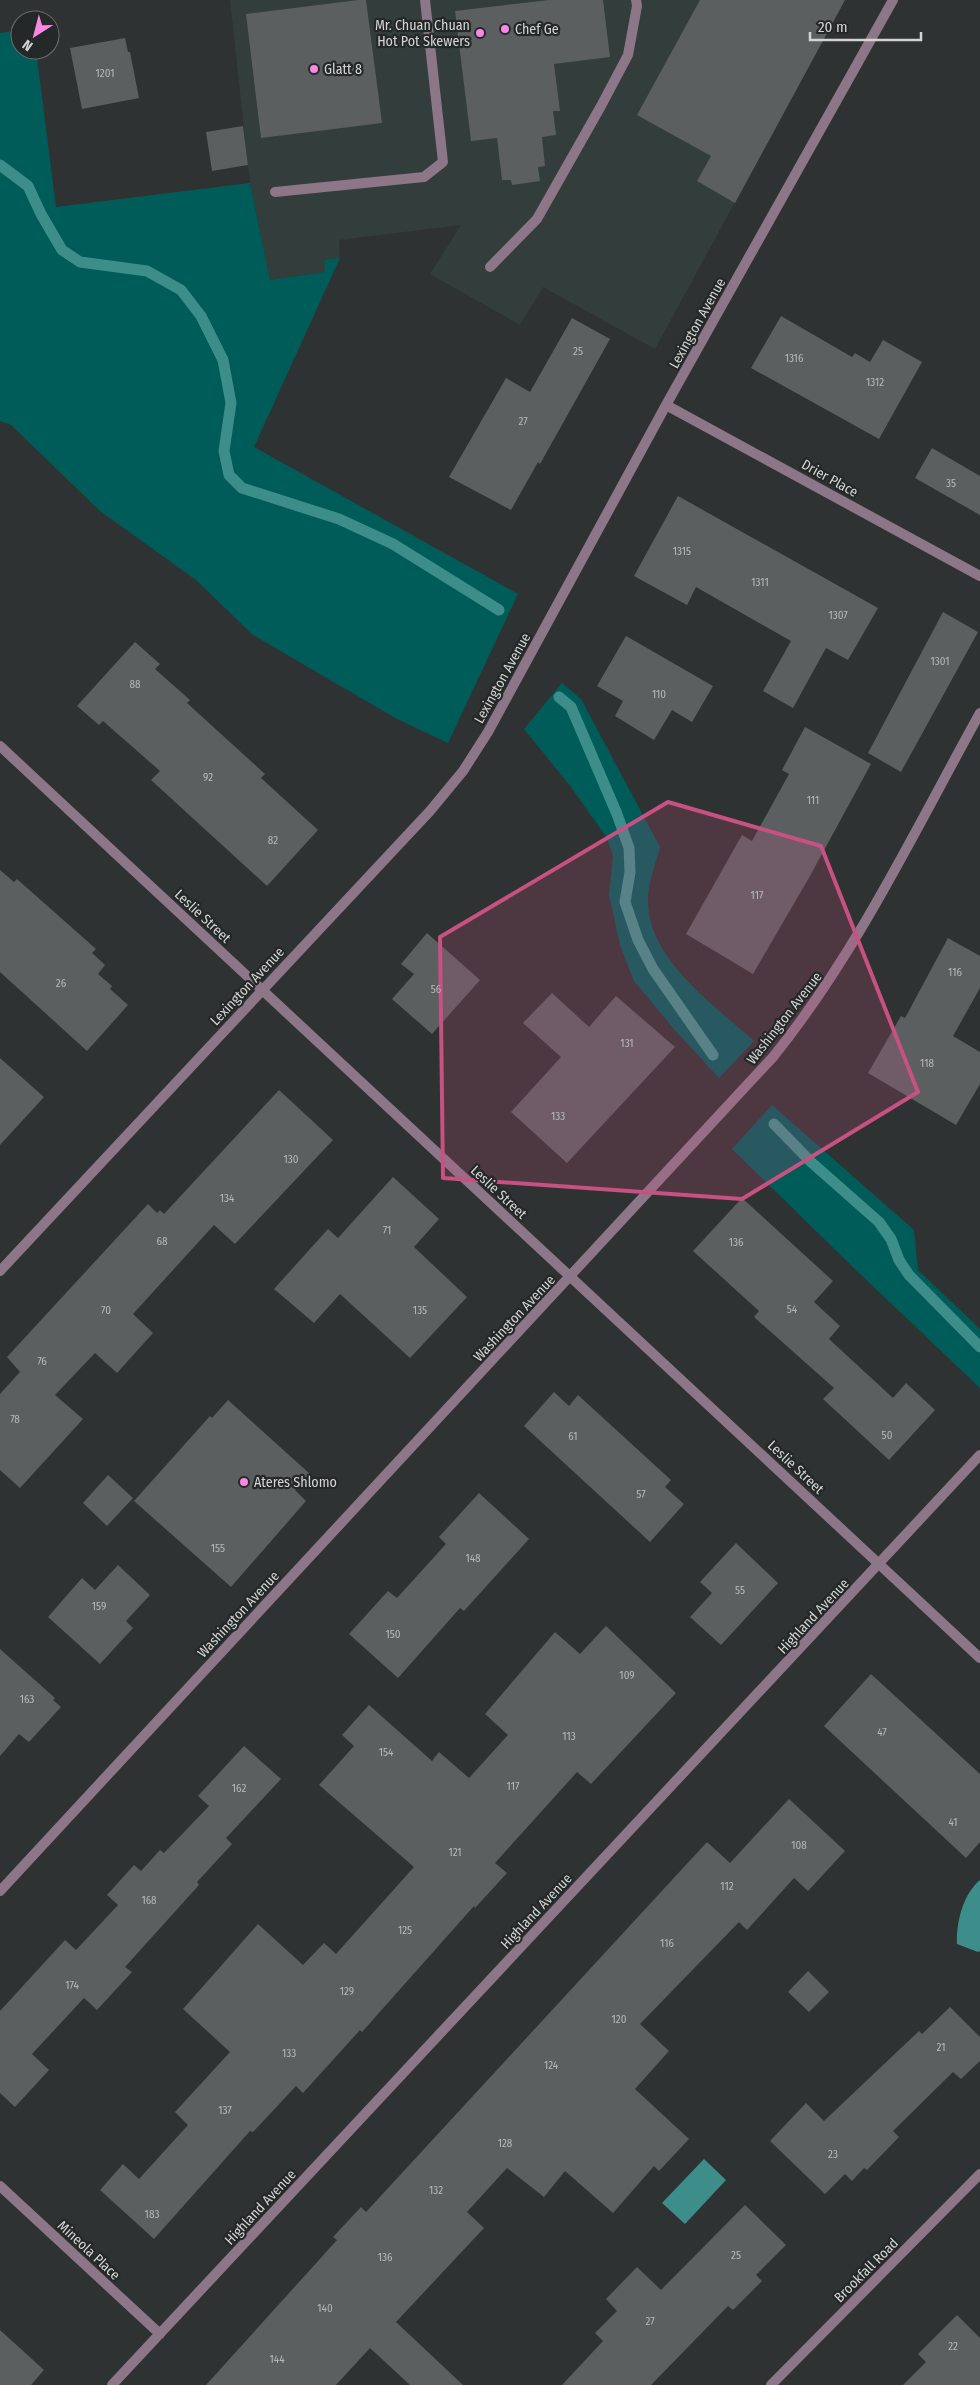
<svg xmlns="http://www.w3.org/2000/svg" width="980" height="2385" font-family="'Fira Sans Condensed',sans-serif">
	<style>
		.built { fill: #323d3c }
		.green { fill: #005c59 }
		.water { fill: #3d8e8a }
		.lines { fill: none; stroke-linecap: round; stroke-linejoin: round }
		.stream { stroke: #3d8e8a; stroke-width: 11 }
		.building { fill: #5b5f5f }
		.service { stroke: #8c7687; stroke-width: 10 }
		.minor { stroke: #8c7687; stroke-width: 10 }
		.marked { fill: #c75180; fill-opacity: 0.2; stroke: #c75180; stroke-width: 4; stroke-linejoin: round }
		.poi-dot { fill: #fb87e5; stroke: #252828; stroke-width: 2 }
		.labels { text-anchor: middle; stroke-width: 4.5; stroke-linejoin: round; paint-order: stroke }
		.number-label { font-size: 11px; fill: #b5b8b8 }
		.poi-label { font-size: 14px; fill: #d3d5d5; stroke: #252828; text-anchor: start }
		.street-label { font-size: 14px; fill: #d3d5d5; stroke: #252828 }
	</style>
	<rect width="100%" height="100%" fill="#2f3232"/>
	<path class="built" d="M 230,0 L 845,0 L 655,349 L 543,287 L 520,325 L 430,274 L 461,225 L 339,240 L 340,258 L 324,260 L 326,272 L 270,280 L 250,183 Z"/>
	<path class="green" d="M 20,30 L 20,50 L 36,50 L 56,207 L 250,183 L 270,280 L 325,272 L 324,260 L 340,258 L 254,447 L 518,594 L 448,743 L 397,719 L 253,635 L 196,580 L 100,511 L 11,425 L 0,421 L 0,33 Z
		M 562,683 L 581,699 L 660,847 C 656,863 648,882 648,899 C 646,958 715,1006 754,1041 L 719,1078 L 673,1028 L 634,981 L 620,945 L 609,895 L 613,856 L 607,838 L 571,787 L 524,729 Z
		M 772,1105 L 914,1230 L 918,1270 L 980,1329 L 980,1388 L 860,1274 L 732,1149 Z"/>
	<path class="water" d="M 980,1880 L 980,1951 L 978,1952 L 957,1944 C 956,1923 963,1894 980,1880 Z
		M 704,2159 L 726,2180 L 685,2224 L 662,2203 Z"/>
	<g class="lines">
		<path class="stream" d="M 0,165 L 28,186 L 41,214 L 62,250 L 80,262 L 147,271 L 181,290 L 201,316 L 223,360 L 231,403 L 224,451 L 229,475 L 242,488 L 339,519 L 393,544 L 499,610
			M 559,697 L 571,707 L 617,814 L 629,848 L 630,872 L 625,902 L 638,940 L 653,969 L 713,1055
			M 774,1124 L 811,1162 L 879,1222 L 891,1239 L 899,1260 L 909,1275 L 980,1347"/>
	</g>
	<path class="building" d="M 358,0 L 366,0 L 382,123 L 261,138 L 246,14 Z
		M 549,0 L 603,0 L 610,57 L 554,64 L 560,111 L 553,111 L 556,135 L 542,137 L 545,166 L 538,167 L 540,181 L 512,185 L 511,180 L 502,180 L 497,138 L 471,141 L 455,11 Z
		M 700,0 L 845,0 L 735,203 L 697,181 L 711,156 L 637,115 Z
		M 125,38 L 128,52 L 130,52 L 139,98 L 82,109 L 70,48 Z
		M 243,126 L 248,165 L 212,171 L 206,132 Z
		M 781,316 L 852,357 L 855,353 L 870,362 L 883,340 L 922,362 L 879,439 L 751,368 Z
		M 572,318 L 610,339 L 540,464 L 538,462 L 511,510 L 449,477 L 506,378 L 530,392 Z
		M 932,448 L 980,476 L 980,515 L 915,478 Z
		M 678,496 L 878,608 L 848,660 L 826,648 L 793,708 L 763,691 L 791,641 L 696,587 L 687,605 L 634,576 Z
		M 943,612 L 978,632 L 901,772 L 868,753 Z
		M 626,636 L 713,686 L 692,722 L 672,710 L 654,740 L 615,716 L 623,701 L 597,686 Z
		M 135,642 L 160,664 L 155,669 L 190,700 L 187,703 L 265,774 L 261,778 L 318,830 L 267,886 L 151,780 L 160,771 L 103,721 L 99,725 L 77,706 Z
		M 805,727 L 871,764 L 810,876 L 753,974 L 686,934 L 742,835 L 752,841 L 789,774 L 782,770 Z
		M 0,870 L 14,882 L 17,879 L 96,949 L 92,953 L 105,965 L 98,974 L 112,986 L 110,989 L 128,1005 L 87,1051 L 0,972 Z
		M 427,933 L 480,980 L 432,1034 L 392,999 L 414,974 L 401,964 Z
		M 948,938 L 980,956 L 980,988 L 953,1036 L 980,1052 L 980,1084 L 956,1125 L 868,1073 L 901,1016 L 905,1018 Z
		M 552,993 L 589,1027 L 616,996 L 675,1047 L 567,1163 L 511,1112 L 561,1057 L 523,1023 Z
		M 0,1058 L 44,1097 L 0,1145 Z
		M 279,1090 L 333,1140 L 235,1244 L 214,1225 L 133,1314 L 153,1333 L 117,1373 L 95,1353 L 55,1395 L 83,1419 L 20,1488 L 0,1470 L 0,1394 L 20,1372 L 7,1357 L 148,1204 L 157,1213 L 160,1210 L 164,1214 Z
		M 393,1177 L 439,1219 L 414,1247 L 467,1297 L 410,1358 L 340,1294 L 314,1323 L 274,1289 L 328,1229 L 338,1238 Z
		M 742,1198 L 833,1281 L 814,1302 L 840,1326 L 829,1339 L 893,1398 L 906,1383 L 935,1410 L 889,1460 L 823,1399 L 834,1388 L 754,1317 L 759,1311 L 693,1251 Z
		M 554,1392 L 569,1406 L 578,1395 L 671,1480 L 665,1487 L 684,1504 L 650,1542 L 524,1426 Z
		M 228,1400 L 310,1474 L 295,1490 L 306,1501 L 231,1587 L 134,1501 L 210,1416 L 212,1418 Z
		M 108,1475 L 133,1498 L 107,1526 L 83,1503 Z
		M 479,1493 L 529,1539 L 464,1611 L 460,1608 L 398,1678 L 349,1634 L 388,1591 L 397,1598 L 446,1544 L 439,1537 Z
		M 736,1543 L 778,1583 L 721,1645 L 690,1617 L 712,1593 L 700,1582 Z
		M 118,1565 L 150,1595 L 126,1621 L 133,1628 L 100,1664 L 48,1617 L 82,1578 L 95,1590 Z
		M 606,1626 L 676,1693 L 591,1784 L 577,1772 L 495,1863 L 507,1873 L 475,1908 L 474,1906 L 362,2032 L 360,2030 L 303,2093 L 296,2086 L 253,2132 L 250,2131 L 154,2239 L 100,2190 L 123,2164 L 139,2179 L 188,2125 L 175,2112 L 230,2052 L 183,2009 L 258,1924 L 303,1965 L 324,1943 L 336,1954 L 414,1867 L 319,1785 L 354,1746 L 342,1735 L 369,1705 L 432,1761 L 439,1752 L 469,1778 L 508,1735 L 485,1714 L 555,1632 L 580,1654 Z
		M 0,1649 L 55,1698 L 53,1700 L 61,1707 L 29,1742 L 19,1734 L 0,1756 Z
		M 871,1674 L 980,1774 L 980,1842 L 966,1858 L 824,1726 Z
		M 244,1746 L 281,1779 L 226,1838 L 232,1844 L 197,1882 L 199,1885 L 125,1967 L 132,1972 L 97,2010 L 84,1998 L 32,2054 L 49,2070 L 15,2107 L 0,2093 L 0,2011 L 65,1940 L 76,1950 L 118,1905 L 107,1895 L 134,1865 L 141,1871 L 160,1850 L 164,1853 L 209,1806 L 198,1796 Z
		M 789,1799 L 845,1851 L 808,1891 L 794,1878 L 747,1930 L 739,1922 L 640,2024 L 669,2051 L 635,2089 L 689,2139 L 659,2171 L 654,2166 L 613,2213 L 565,2171 L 544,2197 L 507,2168 L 467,2212 L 484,2228 L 396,2322 L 463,2385 L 410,2385 L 370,2348 L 336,2385 L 206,2385 L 337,2240 L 333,2237 L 361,2207 L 366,2212 L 707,1842 L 730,1863 Z
		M 808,1971 L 829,1992 L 809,2012 L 788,1992 Z
		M 950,2007 L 980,2037 L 980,2061 L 961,2079 L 953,2072 L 893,2131 L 899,2137 L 867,2170 L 864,2168 L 852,2181 L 845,2174 L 825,2194 L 770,2141 L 806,2103 L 824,2121 L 919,2031 L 922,2034 Z
		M 745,2205 L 786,2245 L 756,2275 L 762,2281 L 733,2310 L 728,2306 L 651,2385 L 562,2385 L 603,2341 L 595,2333 L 617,2311 L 606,2299 L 637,2267 L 661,2290 Z
		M 957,2315 L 980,2338 L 980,2385 L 903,2385 L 926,2362 L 918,2354 Z
		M 0,2330 L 44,2370 L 31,2385 L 0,2385 Z"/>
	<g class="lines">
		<path class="service" d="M 275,192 L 424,177 L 443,162 L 425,0
			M 490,267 L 537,219 L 601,106 L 628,55 L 637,6 L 636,0"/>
		<path class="minor" d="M 666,405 L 980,576
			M 0,746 L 980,1658
			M 0,1271 L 430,811 L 463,771 L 488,732 L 666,405 L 893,0
			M 0,1891 L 773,1057 C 857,953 915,830 980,713
			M 0,2186 L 160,2334
			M 112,2385 L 980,1455
			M 771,2385 L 980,2174"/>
	</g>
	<path class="marked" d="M 668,802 L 821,846 L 918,1092 L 742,1199 L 443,1178 L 440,937 Z"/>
	<g class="poi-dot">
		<circle cx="505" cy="29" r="5"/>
		<circle cx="480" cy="33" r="5"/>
		<circle cx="314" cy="69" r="5"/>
		<circle cx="244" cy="1482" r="5"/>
	</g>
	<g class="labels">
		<g class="number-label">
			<text x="105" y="77">1201</text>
			<text x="578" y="355">25</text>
			<text x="794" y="362">1316</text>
			<text x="875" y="386">1312</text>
			<text x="523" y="425">27</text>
			<text x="951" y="487">35</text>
			<text x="682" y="555">1315</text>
			<text x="760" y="586">1311</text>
			<text x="838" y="619">1307</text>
			<text x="940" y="665">1301</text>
			<text x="135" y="688">88</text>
			<text x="659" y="698">110</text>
			<text x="208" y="781">92</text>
			<text x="813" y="804">111</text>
			<text x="273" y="844">82</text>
			<text x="757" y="899">117</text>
			<text x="955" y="976">116</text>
			<text x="61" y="987">26</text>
			<text x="436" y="993">56</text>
			<text x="627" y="1047">131</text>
			<text x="927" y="1067">118</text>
			<text x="558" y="1120">133</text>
			<text x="291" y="1163">130</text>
			<text x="227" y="1202">134</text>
			<text x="387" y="1234">71</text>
			<text x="162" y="1245">68</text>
			<text x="736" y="1246">136</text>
			<text x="792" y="1313">54</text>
			<text x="106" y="1314">70</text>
			<text x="420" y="1314">135</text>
			<text x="42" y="1365">76</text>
			<text x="15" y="1423">78</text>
			<text x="887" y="1439">50</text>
			<text x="573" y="1440">61</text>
			<text x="641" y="1498">57</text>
			<text x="218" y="1552">155</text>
			<text x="473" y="1562">148</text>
			<text x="740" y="1594">55</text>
			<text x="99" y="1610">159</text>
			<text x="393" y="1638">150</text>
			<text x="627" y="1679">109</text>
			<text x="27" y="1703">163</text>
			<text x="882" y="1736">47</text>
			<text x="569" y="1740">113</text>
			<text x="386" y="1756">154</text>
			<text x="513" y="1790">117</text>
			<text x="239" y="1792">162</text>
			<text x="953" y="1826">41</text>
			<text x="799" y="1849">108</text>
			<text x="455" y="1856">121</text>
			<text x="727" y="1890">112</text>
			<text x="149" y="1904">168</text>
			<text x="405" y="1934">125</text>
			<text x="667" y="1947">116</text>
			<text x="72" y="1989">174</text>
			<text x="347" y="1995">129</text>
			<text x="619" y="2023">120</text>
			<text x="941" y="2051">21</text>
			<text x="289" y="2057">133</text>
			<text x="551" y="2069">124</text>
			<text x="225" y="2114">137</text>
			<text x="505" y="2147">128</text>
			<text x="833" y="2158">23</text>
			<text x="436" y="2194">132</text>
			<text x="152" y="2218">183</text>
			<text x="736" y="2259">25</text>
			<text x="385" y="2261">136</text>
			<text x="325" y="2312">140</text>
			<text x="650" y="2325">27</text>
			<text x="953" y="2350">22</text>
			<text x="277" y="2363">144</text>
		</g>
		<g class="poi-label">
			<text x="470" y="30" text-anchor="end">Mr. Chuan Chuan<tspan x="470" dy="16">Hot Pot Skewers</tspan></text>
			<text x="515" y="34">Chef Ge</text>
			<text x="324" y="74">Glatt 8</text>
			<text x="254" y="1487">Ateres Shlomo</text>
		</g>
		<g class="street-label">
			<text transform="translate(697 323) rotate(-61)" y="5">Lexington Avenue</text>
			<text transform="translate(830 478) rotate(29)" y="5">Drier Place</text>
			<text transform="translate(502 678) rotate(-61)" y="5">Lexington Avenue</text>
			<text transform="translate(203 916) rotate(43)" y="5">Leslie Street</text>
			<text transform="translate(247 986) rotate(-47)" y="5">Lexington Avenue</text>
			<text transform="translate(784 1018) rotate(-52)" y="5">Washington Avenue</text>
			<text transform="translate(499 1192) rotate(43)" y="5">Leslie Street</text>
			<text transform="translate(514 1318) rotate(-47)" y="5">Washington Avenue</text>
			<text transform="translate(796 1467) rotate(43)" y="5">Leslie Street</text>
			<text transform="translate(238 1614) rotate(-47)" y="5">Washington Avenue</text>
			<text transform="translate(813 1616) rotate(-47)" y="5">Highland Avenue</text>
			<text transform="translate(536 1911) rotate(-47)" y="5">Highland Avenue</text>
			<text transform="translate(260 2207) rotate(-47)" y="5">Highland Avenue</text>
			<text transform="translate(89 2250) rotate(43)" y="5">Mineola Place</text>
			<text transform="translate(866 2270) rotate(-45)" y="5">Brookfall Road</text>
		</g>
	</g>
	<g transform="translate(35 35) rotate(216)"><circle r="24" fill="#252828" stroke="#6b6d6d"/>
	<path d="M0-4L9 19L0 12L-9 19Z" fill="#fb87e5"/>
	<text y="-8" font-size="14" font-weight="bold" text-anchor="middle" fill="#d3d5d5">N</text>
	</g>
	<path d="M810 32v8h111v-8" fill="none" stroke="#d3d5d5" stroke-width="2.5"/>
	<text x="818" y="32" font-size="15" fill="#d3d5d5" stroke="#252828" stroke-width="4" paint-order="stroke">20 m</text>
</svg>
